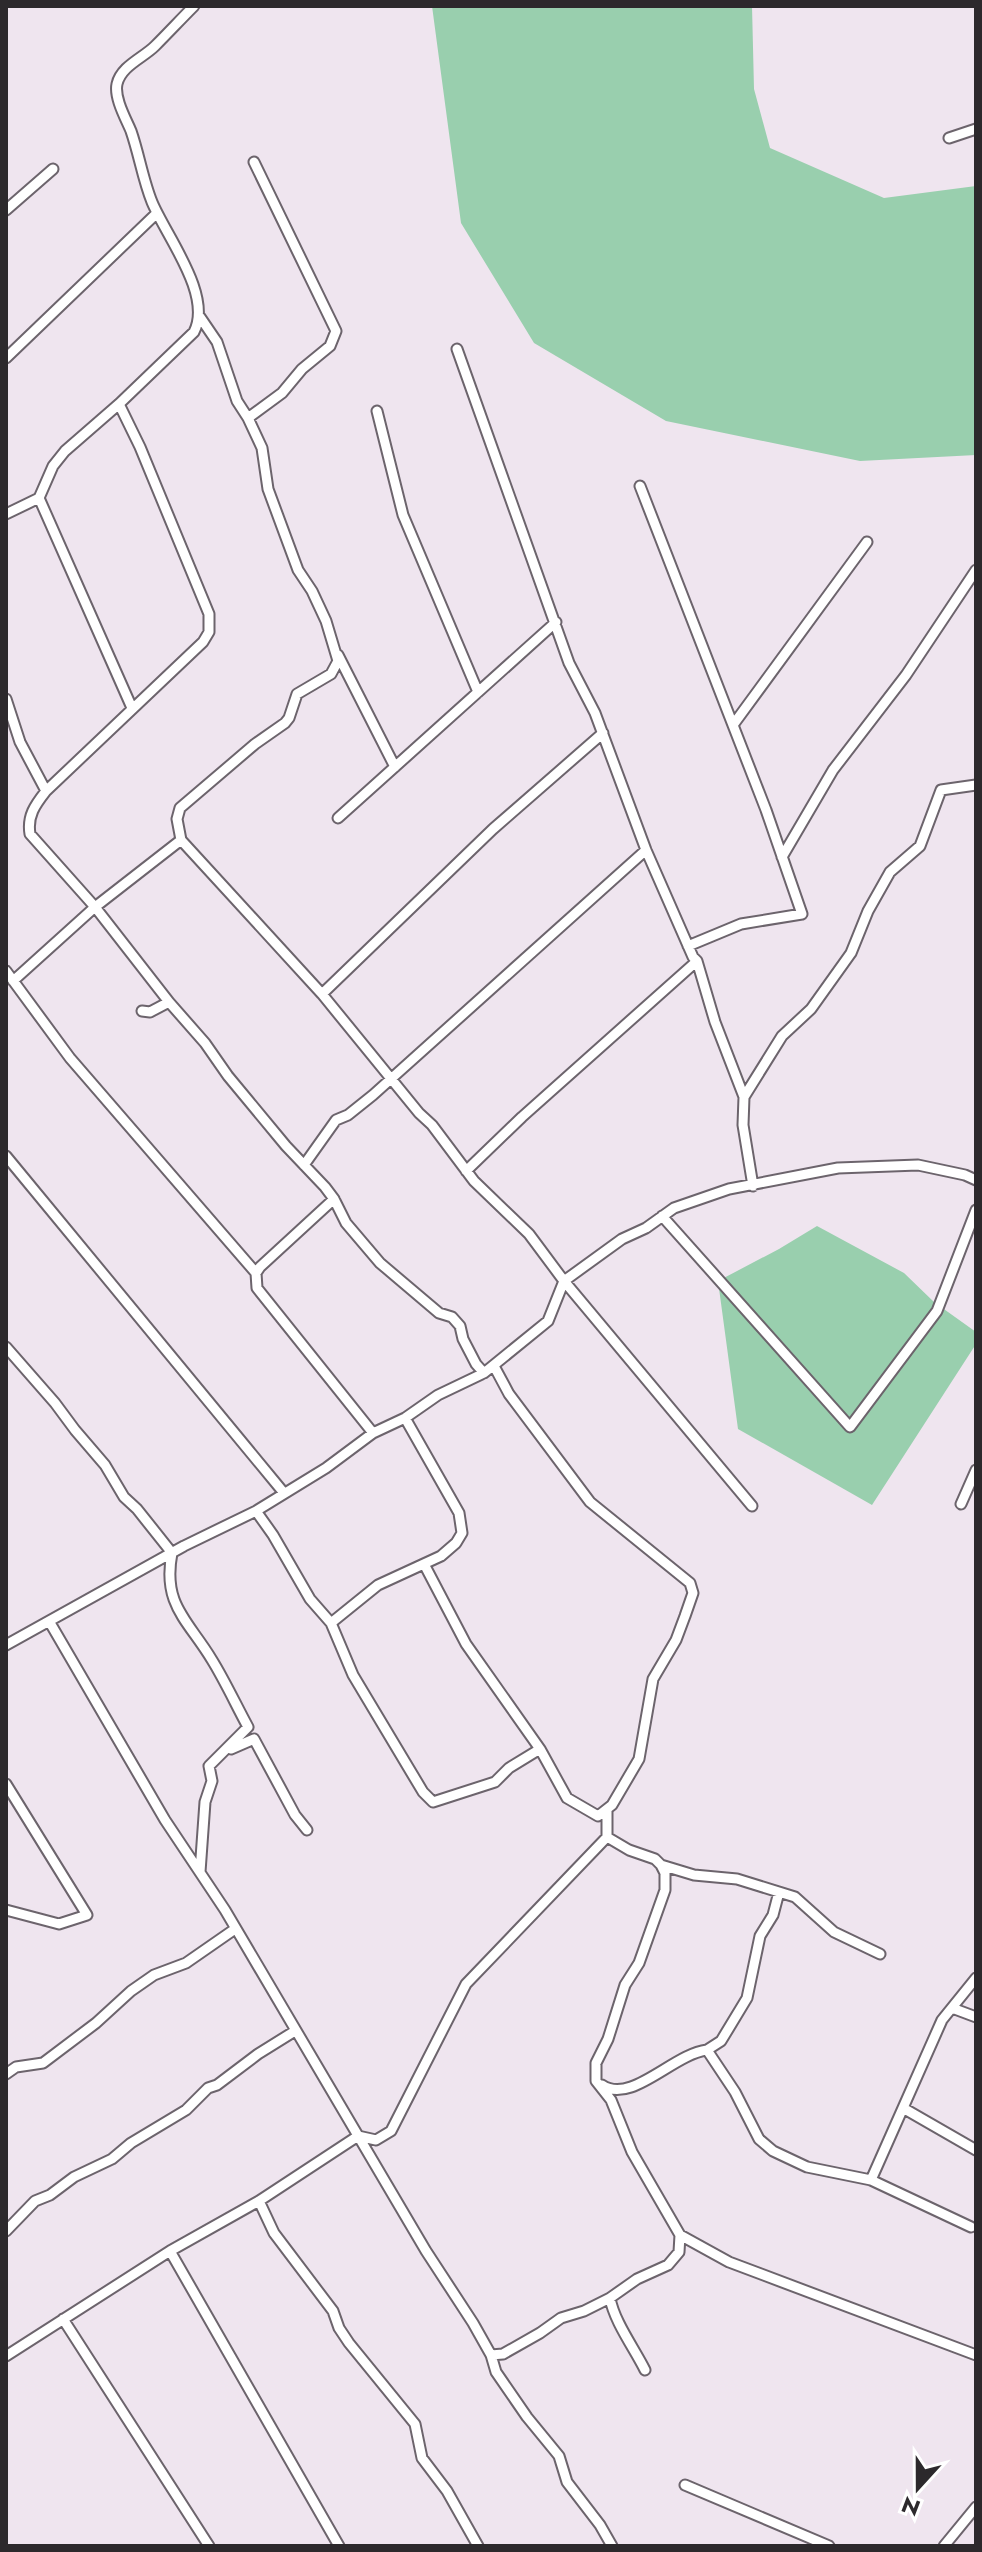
<svg xmlns="http://www.w3.org/2000/svg" width="982" height="2552" font-family="Jost,sans-serif">
	<style>
		.green { fill: #99cfae }
		.lines { fill: none; stroke-linecap: round; stroke-linejoin: round }
		.street-casing { stroke: #6c646c; stroke-width: 13 }
		.street { stroke: #fff; stroke-width: 9 }
	</style>
	<rect width="100%" height="100%" fill="#efe5ef"/>
	<path class="green" d="M 432,6 L 752,6 L 754,89 L 770,148 L 884,198 L 976,186 L 976,455 L 860,461 L 666,421 L 534,343 L 461,223 Z
		M 817,1226 L 904,1273 L 934,1302 L 976,1332 L 976,1344 L 872,1505 L 738,1429 L 718,1281 L 779,1249 Z"/>
	<g class="lines">
		<defs>
			<path id="street" d="M 949,138 L 976,129
				M 6,210 L 53,169
				M 200,317 L 217,342 L 237,401 L 248,418 L 262,448 L 268,489 L 298,570 L 312,591 L 326,621 L 338,661 L 331,674 L 297,694 L 289,718 L 285,723 L 255,744 L 180,808 L 177,819 L 181,840 L 322,994 L 419,1113 L 432,1125 L 474,1181 L 529,1234 L 564,1281 L 752,1506
				M 457,349 L 569,663 L 595,713 L 646,850 L 693,957 L 697,961 L 715,1022 L 744,1097 L 743,1125 L 753,1186
				M 6,358 L 157,213
				M 377,411 L 403,515 L 478,692
				M 248,418 L 282,393 L 302,369 L 330,346 L 336,331 L 254,162
				M 640,486 L 766,810 L 802,914 L 741,924 L 688,946
				M 39,498 L 132,708
				M 6,514 L 39,498 L 53,466 L 65,451 L 119,404 L 194,332 C 213,295 166,236 152,202 C 143,180 139,154 131,131 C 126,119 114,98 117,84 C 121,66 143,58 155,46 C 168,33 181,19 194,6
				M 338,655 L 395,767
				M 6,699 L 20,742 L 46,791
				M 733,725 L 867,542
				M 338,818 L 556,622
				M 782,857 L 833,770 L 906,675 L 976,570
				M 6,971 L 70,1058 L 256,1273
				M 13,981 L 95,907 L 30,834 C 27,816 35,805 46,791 L 203,642 L 209,632 L 209,614 L 140,447 L 119,404
				M 322,994 L 493,829 L 603,733
				M 169,1002 L 95,907 L 181,840
				M 142,1011 L 150,1012 L 169,1002 L 205,1043 L 228,1076 L 286,1146 L 325,1187 L 334,1199 L 346,1223 L 380,1263 L 439,1313 L 452,1317 L 460,1326 L 463,1339 L 476,1364 L 484,1373
				M 744,1097 L 782,1036 L 811,1009 L 851,953 L 868,911 L 890,872 L 920,846 L 941,790 L 976,785
				M 6,1156 L 284,1493
				M 304,1165 L 336,1120 L 348,1115 L 373,1095 L 646,850
				M 466,1171 L 522,1117 L 697,961
				M 334,1199 L 260,1267 L 256,1273 L 257,1288 L 373,1433
				M 662,1216 L 850,1427 L 937,1311 L 976,1210
				M 6,1347 L 55,1403 L 75,1430 L 105,1465 L 124,1497 L 137,1509 L 172,1553 C 162,1605 188,1620 212,1660 C 225,1681 236,1705 248,1727 L 209,1766 L 212,1781 L 205,1802 L 200,1872
				M 961,1504 L 976,1470
				M 256,1511 L 273,1535 L 310,1599 L 331,1623 L 353,1675 L 423,1792 L 433,1802 L 495,1782 L 509,1768 L 540,1749
				M 424,1564 L 466,1644 L 540,1749 L 567,1798 L 598,1816 L 612,1805 L 639,1759 L 653,1679 L 676,1640 L 685,1616 L 693,1593 L 690,1583 L 590,1502 L 509,1394 L 494,1366
				M 49,1621 L 165,1820 L 225,1910 L 426,2251 L 473,2323 L 491,2355 L 496,2372 L 527,2417 L 559,2456 L 567,2482 L 600,2525 L 612,2546
				M 331,1623 L 378,1585 L 441,1556 L 456,1543 L 462,1533 L 459,1513 L 405,1418
				M 6,1645 L 184,1546 L 256,1511 L 326,1468 L 373,1433 L 405,1418 L 438,1395 L 484,1373 L 548,1321 L 564,1281 L 622,1239 L 646,1228 L 674,1208 L 729,1189 L 838,1168 L 918,1165 L 965,1175 L 976,1180
				M 231,1749 L 254,1739 L 295,1815 L 307,1830
				M 6,1784 L 87,1915 L 59,1924 L 6,1910
				M 661,1865 L 694,1875 L 737,1879 L 795,1897 L 834,1932 L 880,1954
				M 952,2008 L 976,2017
				M 707,2050 L 721,2041 L 747,1998 L 760,1936 L 773,1915 L 779,1892
				M 6,2074 L 16,2067 L 43,2063 L 96,2023 L 131,1991 L 154,1975 L 186,1963 L 235,1929
				M 602,2085 C 631,2105 673,2054 707,2050 L 735,2092 L 759,2139 L 773,2151 L 807,2167 L 871,2180 L 971,2227
				M 903,2108 L 976,2150
				M 871,2180 L 942,2020 L 976,1978
				M 259,2201 L 274,2233 L 333,2311 L 339,2328 L 349,2343 L 415,2424 L 422,2458 L 447,2491 L 478,2546
				M 6,2231 L 35,2201 L 50,2195 L 74,2177 L 112,2159 L 131,2143 L 186,2110 L 208,2088 L 217,2085 L 258,2054 L 295,2031
				M 680,2235 L 729,2262 L 976,2355
				M 170,2251 L 339,2546
				M 610,2298 C 614,2321 634,2348 645,2370
				M 63,2319 L 209,2546
				M 491,2355 L 503,2354 L 540,2333 L 561,2318 L 584,2311 L 610,2298 L 637,2279 L 668,2265 L 679,2252 L 680,2235 L 632,2152 L 611,2100 L 596,2081 L 596,2063 L 608,2039 L 625,1985 L 639,1963 L 665,1890 L 665,1873 L 661,1865 L 655,1859 L 629,1850 L 607,1837
				M 6,2356 L 170,2251 L 259,2201 L 358,2136 L 376,2140 L 391,2131 L 466,1984 L 607,1837 L 607,1811
				M 685,2485 L 829,2546
				M 944,2546 L 976,2507"/>
		</defs>
		<use href="#street" class="street-casing"/>
		<use href="#street" class="street"/>
	</g>
	<rect width="982" height="2552" fill="none" stroke="#2c292c" stroke-width="16"/>
	<g transform="translate(918 2488) rotate(201)" stroke="#ffffff" stroke-width="6" paint-order="stroke">
	<path d="M0-6L14 30L0 20L-14 30Z" fill="#2c292c"/>
	<text y="-12" font-size="22" font-weight="bold" text-anchor="middle" fill="#2c292c">N</text>
	</g>
</svg>
